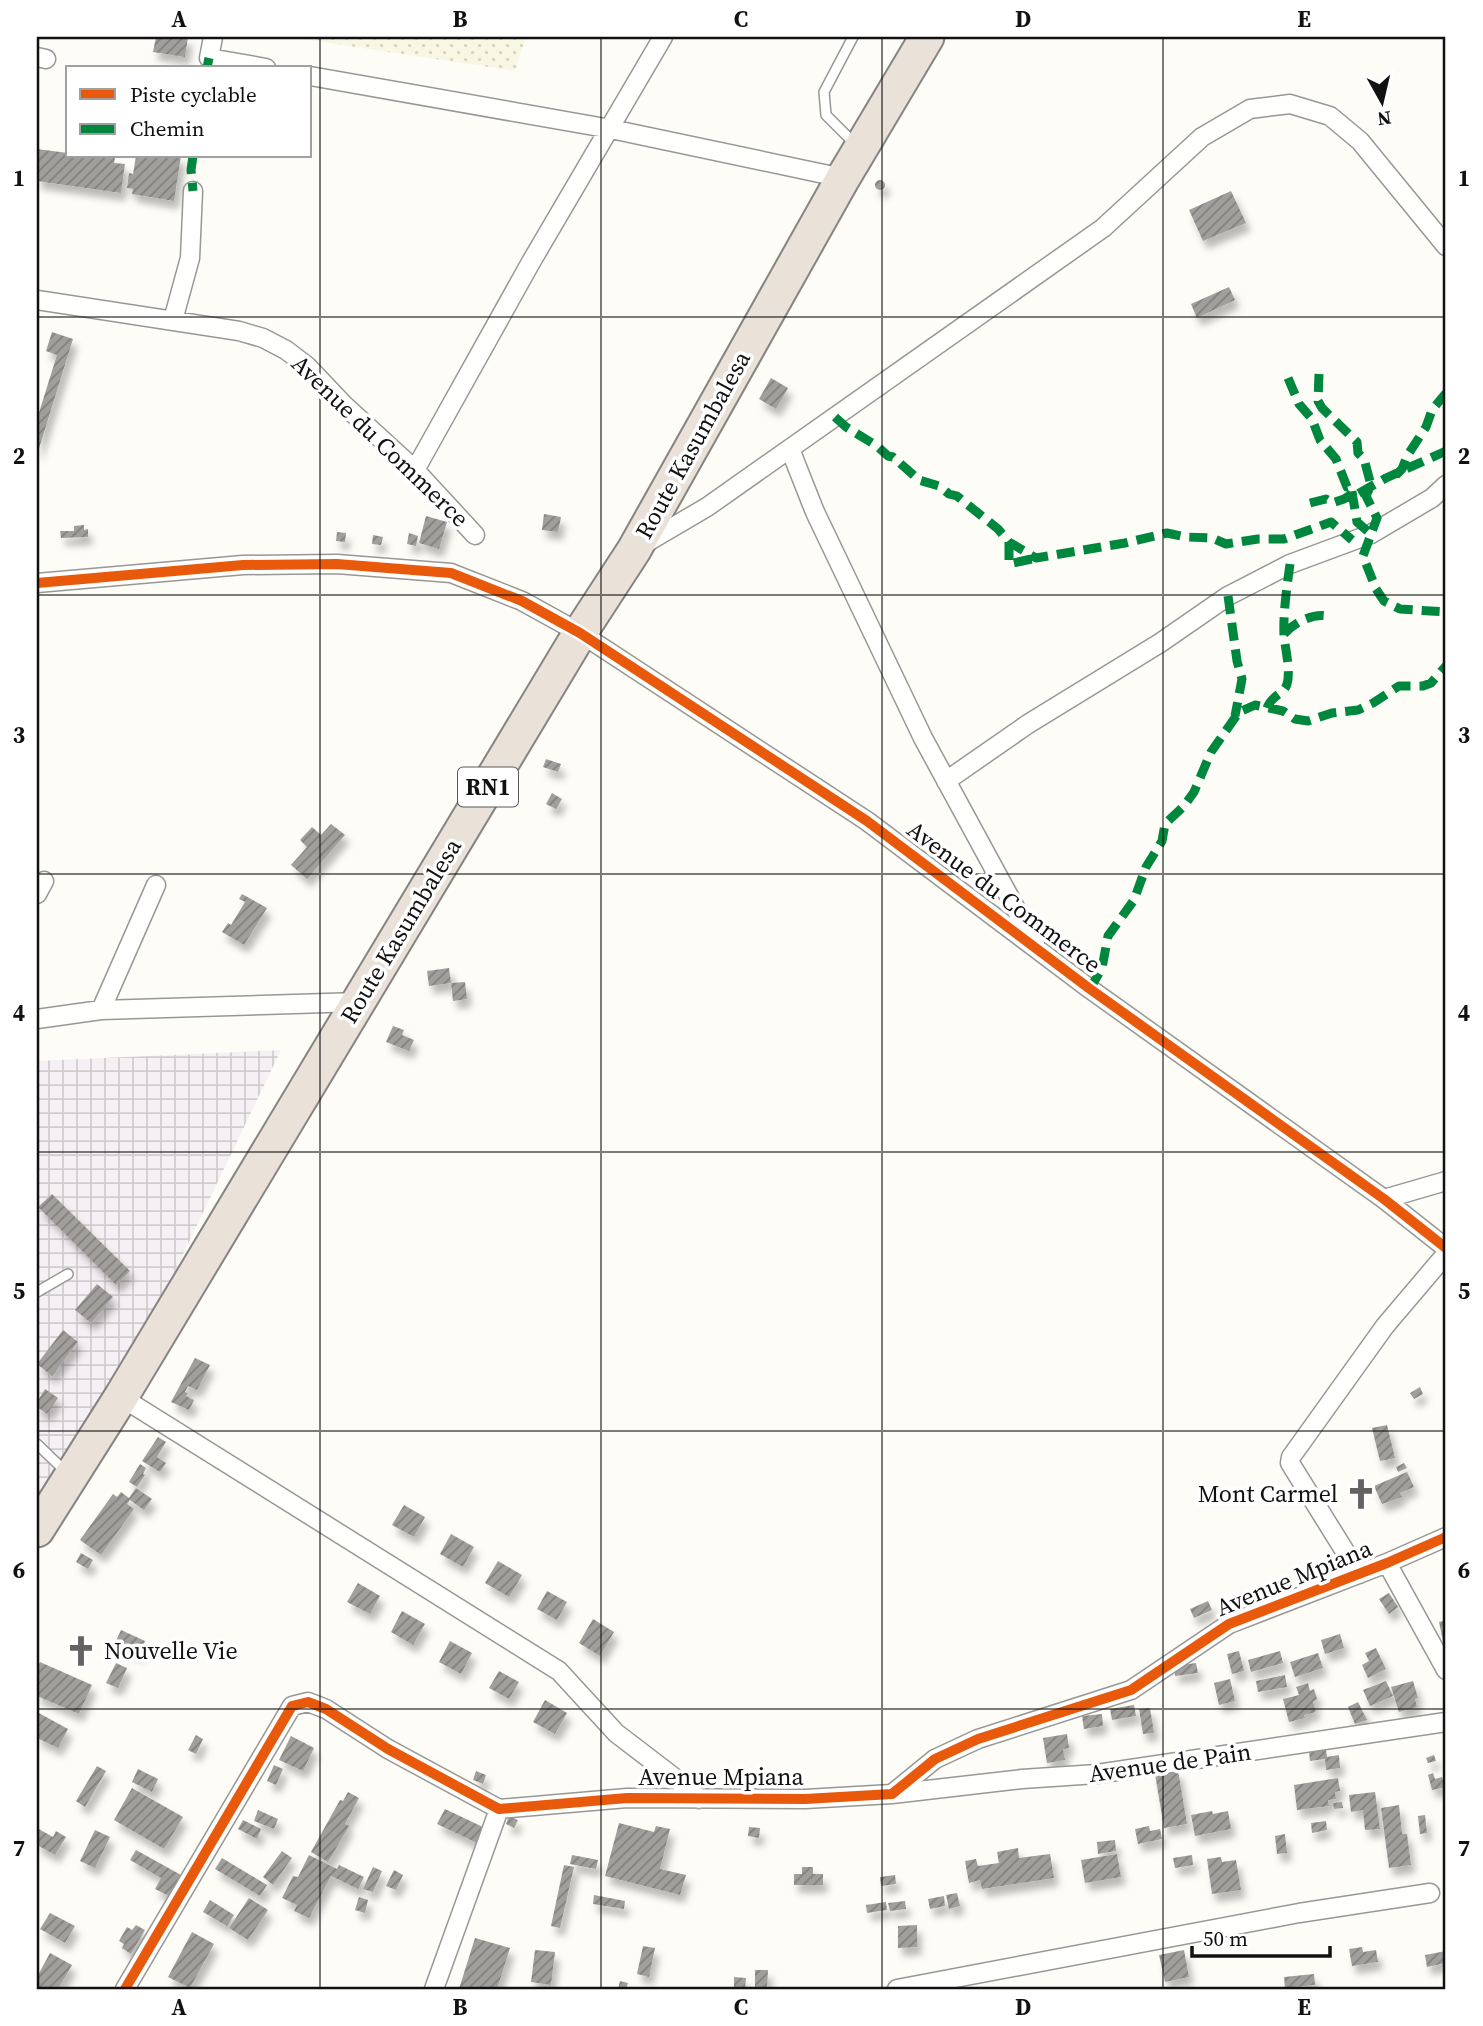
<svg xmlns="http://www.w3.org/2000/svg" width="1483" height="2026" font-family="'Source Serif 4',serif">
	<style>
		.industrial { fill: url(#industrial-grid) }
		.farmland { fill: url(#farmland-dots) }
		.building { fill: url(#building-hatch); filter: url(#shadow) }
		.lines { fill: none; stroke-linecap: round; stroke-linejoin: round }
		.lane-casing { stroke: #979795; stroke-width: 12 }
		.street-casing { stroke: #979795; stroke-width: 21 }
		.highway-casing { stroke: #858482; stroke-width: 37 }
		.lane { stroke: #fffffe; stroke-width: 9 }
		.street { stroke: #fffffe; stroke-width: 18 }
		.highway { stroke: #eae1d8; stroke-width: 33 }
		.quiet { stroke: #00873e; stroke-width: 9; stroke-dasharray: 18 9; stroke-linecap: butt }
		.cycleway-casing { stroke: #fff; stroke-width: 15 }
		.cycleway { stroke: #e8590c; stroke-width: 10 }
		.grid { fill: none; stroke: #111; stroke-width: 2; stroke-opacity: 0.55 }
		.labels { text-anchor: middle; stroke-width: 7; stroke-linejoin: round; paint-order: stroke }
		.shield { fill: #fff; stroke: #585858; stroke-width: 2 }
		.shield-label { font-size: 23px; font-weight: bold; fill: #111 }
		.street-label { font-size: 24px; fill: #111; stroke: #fff }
		.poi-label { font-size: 24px; fill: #111; stroke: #fff; text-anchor: end }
		.neatline { fill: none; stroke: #111; stroke-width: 2.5 }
		.grid-label { font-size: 23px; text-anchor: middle; font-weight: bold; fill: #111 }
	</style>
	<defs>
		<pattern id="industrial-grid" width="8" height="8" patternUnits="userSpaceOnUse" patternTransform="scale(1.75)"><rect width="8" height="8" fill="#f5f0f3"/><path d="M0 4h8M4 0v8" fill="none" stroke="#d1cdcf"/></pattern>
		<pattern id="farmland-dots" width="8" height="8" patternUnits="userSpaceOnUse" patternTransform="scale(1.75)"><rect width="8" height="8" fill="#f9f7e4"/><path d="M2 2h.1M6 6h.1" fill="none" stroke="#d4d3c3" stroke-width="1.8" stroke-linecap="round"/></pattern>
		<pattern id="building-hatch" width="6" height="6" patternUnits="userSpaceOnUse" patternTransform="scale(1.75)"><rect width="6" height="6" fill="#a19f9c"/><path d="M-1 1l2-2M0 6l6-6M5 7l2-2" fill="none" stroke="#82807e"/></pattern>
		<filter id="shadow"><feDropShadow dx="4.5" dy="8" stdDeviation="3.5" flood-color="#0004"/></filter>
	</defs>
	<rect width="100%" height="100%" fill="#fdfcf7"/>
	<path class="industrial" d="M 281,1050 L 116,1394 L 37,1520 L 37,1061 Z"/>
	<path class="farmland" d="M 290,37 L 526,37 L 515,71 Z"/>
	<path class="building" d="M 156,37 L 188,37 L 185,57 L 153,52 Z
		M 37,149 L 68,153 L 68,156 L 115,158 L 114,163 L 125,164 L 121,193 L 37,181 Z
		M 136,156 L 181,156 L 174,201 L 132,194 L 133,189 L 127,188 L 129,173 L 133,174 Z
		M875 185a5 5 0 1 1 10 0a5 5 0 1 1-10 0Z
		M 1231,191 L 1246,223 L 1203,241 L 1189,210 Z
		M 1229,287 L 1235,300 L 1197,318 L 1191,304 Z
		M 52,332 L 73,339 L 37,455 L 37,419 L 57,355 L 46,351 Z
		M 771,378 L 788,388 L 776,409 L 759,399 Z
		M 544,514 L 561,517 L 558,532 L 542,530 Z
		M 426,516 L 447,522 L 439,549 L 419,543 Z
		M 84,525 L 84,530 L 88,529 L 88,537 L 61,538 L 60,531 L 74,531 L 74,526 Z
		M 337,532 L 346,533 L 345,542 L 336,541 Z
		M 409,533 L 418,536 L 416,546 L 407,544 Z
		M 373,535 L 383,537 L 381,545 L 372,544 Z
		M 546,759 L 561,764 L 558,772 L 543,767 Z
		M 552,793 L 562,799 L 556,809 L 546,804 Z
		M 331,824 L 345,835 L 307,879 L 291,865 L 307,847 L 300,840 L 312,827 L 321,835 Z
		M 242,894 L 267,908 L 244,945 L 222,932 L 228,923 L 231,925 L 245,902 L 239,899 Z
		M 449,968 L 451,983 L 429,986 L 427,971 Z
		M 465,982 L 467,999 L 453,1001 L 451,983 Z
		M 393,1026 L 404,1030 L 402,1035 L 414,1040 L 409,1051 L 386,1042 Z
		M 52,1194 L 130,1271 L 116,1285 L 38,1207 Z
		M 97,1284 L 113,1297 L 91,1323 L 75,1310 Z
		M 63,1330 L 78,1342 L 52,1376 L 37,1364 Z
		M 195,1358 L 210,1365 L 197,1390 L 188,1386 L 185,1392 L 188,1393 L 186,1396 L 194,1400 L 189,1410 L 171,1402 Z
		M 1420,1387 L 1423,1394 L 1414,1399 L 1410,1393 Z
		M 45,1389 L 58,1398 L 47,1414 L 37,1407 L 37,1402 Z
		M 1387,1425 L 1395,1458 L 1380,1461 L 1372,1428 Z
		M 158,1437 L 166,1442 L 157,1457 L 166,1463 L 160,1472 L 142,1461 Z
		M 1404,1463 L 1407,1468 L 1398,1472 L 1396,1467 Z
		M 140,1464 L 146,1468 L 143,1474 L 145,1475 L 137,1487 L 129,1482 Z
		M 1407,1472 L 1414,1487 L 1400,1493 L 1402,1497 L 1382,1504 L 1374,1486 Z
		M 136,1488 L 152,1499 L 144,1510 L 130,1500 L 127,1504 L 134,1509 L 101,1555 L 80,1540 L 113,1494 L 117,1497 L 121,1492 L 129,1498 Z
		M 404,1505 L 425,1517 L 414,1537 L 392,1525 Z
		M 451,1534 L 474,1547 L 463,1567 L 440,1554 Z
		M 81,1553 L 93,1560 L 88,1569 L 76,1562 Z
		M 498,1561 L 522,1575 L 509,1597 L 485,1583 Z
		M 358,1583 L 380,1596 L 370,1614 L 347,1602 Z
		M 547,1591 L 567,1602 L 557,1620 L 537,1609 Z
		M 1389,1593 L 1398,1607 L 1389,1614 L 1379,1599 Z
		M 1208,1601 L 1212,1610 L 1194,1618 L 1190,1609 Z
		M 402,1611 L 425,1624 L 413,1645 L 391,1632 Z
		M 593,1619 L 614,1632 L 600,1656 L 579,1643 Z
		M 1446,1620 L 1446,1640 L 1443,1641 L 1439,1622 Z
		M 121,1630 L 145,1641 L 140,1654 L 115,1643 Z
		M 1340,1634 L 1344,1648 L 1325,1654 L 1321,1640 Z
		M 450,1641 L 472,1653 L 461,1674 L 439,1662 Z
		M 1376,1648 L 1386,1669 L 1368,1678 L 1362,1665 L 1369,1661 L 1365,1653 Z
		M 1239,1651 L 1244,1671 L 1232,1674 L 1227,1654 Z
		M 1280,1651 L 1283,1663 L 1251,1672 L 1248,1660 Z
		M 1318,1653 L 1323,1668 L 1295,1677 L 1290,1662 Z
		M 40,1662 L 92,1685 L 79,1714 L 37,1696 L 37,1668 Z
		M 116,1663 L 127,1668 L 118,1688 L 106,1683 Z
		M 1196,1663 L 1198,1673 L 1175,1676 L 1174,1666 Z
		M 499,1671 L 519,1682 L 509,1699 L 489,1688 Z
		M 1285,1675 L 1287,1687 L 1258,1692 L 1256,1681 Z
		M 1230,1679 L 1235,1701 L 1219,1705 L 1214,1683 Z
		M 1386,1681 L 1393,1696 L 1370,1706 L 1363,1690 Z
		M 1413,1681 L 1418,1698 L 1415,1699 L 1417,1707 L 1399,1712 L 1391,1687 Z
		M 1308,1683 L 1310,1691 L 1314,1689 L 1317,1699 L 1313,1702 L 1316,1712 L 1304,1715 L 1305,1718 L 1289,1722 L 1283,1699 L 1299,1695 L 1296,1687 Z
		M 545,1700 L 567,1713 L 555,1734 L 533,1722 Z
		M 1358,1702 L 1367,1720 L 1355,1724 L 1348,1707 Z
		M 1134,1705 L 1136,1716 L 1112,1720 L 1110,1709 Z
		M 1150,1708 L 1154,1733 L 1143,1734 L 1139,1709 Z
		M 37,1712 L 68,1729 L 58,1748 L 37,1738 Z
		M 1102,1714 L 1103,1726 L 1084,1729 L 1082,1716 Z
		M 1067,1734 L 1069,1748 L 1063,1749 L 1065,1760 L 1047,1763 L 1043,1738 Z
		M 196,1735 L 203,1739 L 196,1754 L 188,1750 Z
		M 291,1736 L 314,1748 L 303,1771 L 279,1760 Z
		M 1326,1750 L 1327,1757 L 1339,1755 L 1340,1768 L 1326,1770 L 1325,1759 L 1310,1761 L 1309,1752 Z
		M 1434,1755 L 1436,1761 L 1428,1763 L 1426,1758 Z
		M 274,1765 L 283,1769 L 276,1785 L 267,1781 Z
		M 97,1766 L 106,1771 L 85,1807 L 76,1801 Z
		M 138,1769 L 158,1779 L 152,1792 L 132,1782 Z
		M 1178,1770 L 1187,1824 L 1164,1828 L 1155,1774 Z
		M 476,1771 L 486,1775 L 483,1784 L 473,1780 Z
		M 1433,1773 L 1435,1779 L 1442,1777 L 1443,1781 L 1446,1780 L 1446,1787 L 1432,1790 L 1428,1775 Z
		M 1338,1778 L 1340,1791 L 1335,1792 L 1336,1799 L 1328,1800 L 1329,1806 L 1297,1810 L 1294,1785 Z
		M 132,1788 L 183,1817 L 164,1849 L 114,1820 Z
		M 348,1792 L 359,1798 L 345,1824 L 349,1826 L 328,1862 L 311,1852 L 340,1800 L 343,1801 Z
		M 1375,1792 L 1380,1829 L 1365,1830 L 1363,1810 L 1351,1812 L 1349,1795 Z
		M 1342,1802 L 1343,1808 L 1334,1809 L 1333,1803 Z
		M 1399,1805 L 1402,1834 L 1407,1834 L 1411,1865 L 1389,1868 L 1381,1808 Z
		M 445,1809 L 485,1828 L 477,1843 L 437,1824 Z
		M 258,1810 L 278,1819 L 274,1829 L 254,1821 Z
		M 1212,1811 L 1213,1814 L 1228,1811 L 1231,1829 L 1195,1836 L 1191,1815 Z
		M 1425,1815 L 1427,1833 L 1420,1834 L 1418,1816 Z
		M 509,1816 L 518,1820 L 514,1828 L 506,1824 Z
		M 243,1820 L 261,1829 L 257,1839 L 238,1829 Z
		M 1326,1821 L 1327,1830 L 1312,1833 L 1311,1823 Z
		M 619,1823 L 654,1832 L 656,1826 L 670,1829 L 660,1869 L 686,1875 L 680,1895 L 605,1876 Z
		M 1149,1826 L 1150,1831 L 1160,1829 L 1162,1839 L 1138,1844 L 1135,1829 Z
		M 749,1827 L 760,1828 L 759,1838 L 748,1836 Z
		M 37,1828 L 53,1837 L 56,1831 L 66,1837 L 55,1855 L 37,1845 Z
		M 95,1830 L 110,1837 L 95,1868 L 80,1861 Z
		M 1285,1834 L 1287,1853 L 1277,1854 L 1275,1836 Z
		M 1115,1840 L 1116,1851 L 1098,1854 L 1097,1842 Z
		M 1018,1848 L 1019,1858 L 1050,1854 L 1054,1878 L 982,1889 L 980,1880 L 969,1883 L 965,1861 L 976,1859 L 978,1866 L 999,1863 L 997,1852 Z
		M 136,1850 L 181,1875 L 169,1896 L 155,1889 L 161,1878 L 130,1860 Z
		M 282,1851 L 292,1858 L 273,1885 L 263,1877 Z
		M 1117,1854 L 1121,1877 L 1085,1883 L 1081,1860 Z
		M 309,1855 L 337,1869 L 339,1865 L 364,1877 L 358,1889 L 331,1876 L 309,1918 L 294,1911 L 297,1905 L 282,1898 L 293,1876 L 298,1877 Z
		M 572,1855 L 598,1860 L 596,1869 L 570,1864 Z
		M 1192,1855 L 1193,1865 L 1175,1868 L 1173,1858 Z
		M 1221,1857 L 1222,1862 L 1236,1860 L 1241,1890 L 1212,1894 L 1207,1859 Z
		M 222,1858 L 267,1885 L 260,1896 L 215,1869 Z
		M 564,1865 L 574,1867 L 560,1928 L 551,1926 Z
		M 373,1867 L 382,1871 L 373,1892 L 363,1889 Z
		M 802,1867 L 813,1867 L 813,1874 L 823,1874 L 823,1885 L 794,1885 L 794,1874 L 802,1874 Z
		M 394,1870 L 403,1875 L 396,1890 L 386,1886 Z
		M 895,1875 L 896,1884 L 881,1886 L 880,1877 Z
		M 957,1893 L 960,1906 L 949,1909 L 946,1895 Z
		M 594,1895 L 625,1901 L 624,1909 L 593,1904 Z
		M 944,1896 L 945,1906 L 930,1909 L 928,1899 Z
		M 359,1897 L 368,1900 L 365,1913 L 355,1910 Z
		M 249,1898 L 268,1910 L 248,1940 L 229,1928 Z
		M 210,1900 L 234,1915 L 227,1926 L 203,1912 Z
		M 905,1901 L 906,1909 L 890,1911 L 888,1903 Z
		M 886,1902 L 887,1910 L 867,1913 L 866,1905 Z
		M 50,1913 L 75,1926 L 65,1943 L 40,1929 Z
		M 136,1925 L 145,1930 L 131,1954 L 122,1948 L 124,1944 L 119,1941 L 127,1927 L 132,1930 Z
		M 917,1925 L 917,1947 L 898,1948 L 898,1926 Z
		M 192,1932 L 214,1944 L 190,1988 L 168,1977 Z
		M 475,1938 L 510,1948 L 497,1989 L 459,1989 Z
		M 643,1946 L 655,1948 L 649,1977 L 637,1974 Z
		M 1362,1947 L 1363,1952 L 1376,1950 L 1378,1962 L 1352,1966 L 1349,1949 Z
		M 535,1950 L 555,1952 L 551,1985 L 531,1982 Z
		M 1184,1950 L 1189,1977 L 1165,1982 L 1159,1955 Z
		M 1446,1951 L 1446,1963 L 1427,1967 L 1425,1955 Z
		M 50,1953 L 72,1965 L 58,1989 L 37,1989 L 37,1977 Z
		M 755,1970 L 768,1970 L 767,1989 L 755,1989 Z
		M 1314,1974 L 1315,1985 L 1285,1988 L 1284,1977 Z
		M 734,1977 L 746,1978 L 745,1989 L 734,1989 Z
		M 620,1981 L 628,1983 L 626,1989 L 618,1989 Z"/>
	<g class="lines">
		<defs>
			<path id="lane" d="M 853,37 L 824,92 L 826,115 L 856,145
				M 37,1292 L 68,1274
				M 37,1444 L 66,1472"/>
			<path id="street" d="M 213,37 L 209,58 L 266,68
				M 37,57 L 46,59
				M 310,76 L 611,129 L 843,178
				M 37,300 L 239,331 L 263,338 L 286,350 L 307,366 L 344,405 L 415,470 L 475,535
				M 173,320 L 190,258 L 193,191
				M 790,449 L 815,512 L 923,738 L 1035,944
				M 415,470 L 531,262 L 663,37
				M 644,544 L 707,507 L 1103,228 L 1202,137 L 1250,109 L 1290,104 L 1330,116 L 1360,141 L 1446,246
				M 37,583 L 243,565 L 337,564 L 451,573 L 522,601 L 580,633 L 867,821 L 1090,989 L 1384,1199 L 1446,1248
				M 946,781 L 1028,724 L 1160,643 L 1228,596 L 1290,564 L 1371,534 L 1432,498 L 1446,485
				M 37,894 L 44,881
				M 101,1010 L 156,885
				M 37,1019 L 101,1010 L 359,1002
				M 1384,1199 L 1446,1181
				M 121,1397 L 559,1671 L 616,1733 L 680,1782 L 699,1799
				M 1387,1563 L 1446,1670
				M 1359,1574 L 1290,1463 L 1291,1457 L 1385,1326 L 1446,1254
				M 892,1794 L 1022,1779 L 1097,1774 L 1446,1722
				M 125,1989 L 292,1706 L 308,1702 L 326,1709 L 388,1749 L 499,1809 L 627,1798 L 805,1799 L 892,1794 L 935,1759 L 978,1739 L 1131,1690 L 1229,1624 L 1387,1563 L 1446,1537
				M 434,1989 L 499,1809
				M 897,1989 L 1299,1913 L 1430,1893"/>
			<path id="highway" d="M 37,1530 L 121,1397 L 580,633 L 634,550 L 843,178 L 927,37"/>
		</defs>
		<use href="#lane" class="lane-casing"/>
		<use href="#street" class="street-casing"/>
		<use href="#highway" class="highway-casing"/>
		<use href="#lane" class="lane"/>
		<use href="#street" class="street"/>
		<use href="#highway" class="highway"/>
		<path class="quiet" d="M 207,68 L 209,58
			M 193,156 L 191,170 L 193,191
			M 1319,374 L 1318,401 L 1322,408 L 1357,442 L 1358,453 L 1364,459 L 1371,485 L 1366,496 L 1377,518 L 1363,556 L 1376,589 L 1384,601 L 1400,609 L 1446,612
			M 1288,378 L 1299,404 L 1312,419 L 1320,440 L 1336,459 L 1347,487 L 1351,486 L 1357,522 L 1371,534
			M 835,417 L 846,427 L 877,446 L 888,456 L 893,457 L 919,480 L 939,486 L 949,494 L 957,496 L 998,529 L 1009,542 L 1036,558 L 1125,543 L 1167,533 L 1186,537 L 1212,538 L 1226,544 L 1258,539 L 1284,539 L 1331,522 L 1352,540
			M 1396,475 L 1402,469 L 1407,456 L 1426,427 L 1432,410 L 1446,393
			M 1310,503 L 1326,499 L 1332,503 L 1344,499 L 1352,494 L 1354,496 L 1386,478 L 1446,451
			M 1009,542 L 1009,564 L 1036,558
			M 1228,596 L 1237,661 L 1242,679 L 1235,716
			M 1284,634 C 1294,623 1312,613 1327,616
			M 1267,708 C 1272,694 1284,695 1287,684 C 1291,671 1285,648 1284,635 C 1283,613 1287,586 1290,564
			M 1090,989 L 1102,968 L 1108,936 L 1134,900 L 1146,867 L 1162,841 L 1165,824 L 1184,806 L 1194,792 L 1211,752 L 1239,712 L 1255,705 L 1283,711 L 1295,719 L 1308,721 L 1332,713 L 1358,710 L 1373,703 L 1399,686 L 1423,686 L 1431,683 L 1446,666"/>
		<defs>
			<path id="cycleway" d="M 37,583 L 243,565 L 337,564 L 451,573 L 522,601 L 580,633 L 867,821 L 1090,989 L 1384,1199 L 1446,1248
				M 125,1989 L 292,1706 L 308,1702 L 326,1709 L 388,1749 L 499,1809 L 627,1798 L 805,1799 L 892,1794 L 935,1759 L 978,1739 L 1131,1690 L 1229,1624 L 1387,1563 L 1446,1537"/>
		</defs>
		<use href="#cycleway" class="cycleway-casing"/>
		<use href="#cycleway" class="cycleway"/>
	</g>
	<path class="grid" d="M 320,37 L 320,1989M 601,37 L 601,1989M 882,37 L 882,1989M 1163,37 L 1163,1989M 37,317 L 1446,317M 37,595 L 1446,595M 37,874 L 1446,874M 37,1152 L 1446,1152M 37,1431 L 1446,1431M 37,1709 L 1446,1709"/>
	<defs>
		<symbol id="church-bare" viewBox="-9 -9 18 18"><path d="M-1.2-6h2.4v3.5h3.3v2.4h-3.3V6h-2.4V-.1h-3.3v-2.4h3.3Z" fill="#646362" stroke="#fff" stroke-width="2.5" paint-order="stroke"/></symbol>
	</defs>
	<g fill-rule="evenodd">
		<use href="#church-bare" x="1339" y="1472" width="44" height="44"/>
		<use href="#church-bare" x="59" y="1629" width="44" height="44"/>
	</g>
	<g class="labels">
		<rect class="shield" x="458" y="767.5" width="60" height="39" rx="5"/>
		<g class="shield-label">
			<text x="488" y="795">RN1</text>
		</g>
		<g class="street-label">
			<text transform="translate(380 441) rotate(44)" y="8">Avenue du Commerce</text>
			<text transform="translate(693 445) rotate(-61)" y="8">Route Kasumbalesa</text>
			<text transform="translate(1004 897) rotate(37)" y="8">Avenue du Commerce</text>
			<text transform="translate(401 931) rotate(-59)" y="8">Route Kasumbalesa</text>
			<text transform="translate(1294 1578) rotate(-22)" y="8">Avenue Mpiana</text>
			<text transform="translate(1170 1763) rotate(-8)" y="8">Avenue de Pain</text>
			<text x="721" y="1785">Avenue Mpiana</text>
		</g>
		<g class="poi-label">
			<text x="1338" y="1502">Mont Carmel</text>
			<text x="104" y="1659" text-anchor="start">Nouvelle Vie</text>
		</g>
	</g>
	<rect width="1483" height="2026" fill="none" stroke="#ffffff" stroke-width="77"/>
	<rect x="66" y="66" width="245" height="91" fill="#ffffff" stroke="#a0a0a0" stroke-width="2"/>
	<rect x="80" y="89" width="35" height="10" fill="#e8590c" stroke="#a0a0a0" stroke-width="2"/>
	<text x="130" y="102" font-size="21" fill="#111111">Piste cyclable</text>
	<rect x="80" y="124" width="35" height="10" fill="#00873e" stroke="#a0a0a0" stroke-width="2"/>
	<text x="130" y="136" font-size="21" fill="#111111">Chemin</text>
	<g transform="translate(1382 102) rotate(172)" stroke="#ffffff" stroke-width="5" paint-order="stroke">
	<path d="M0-5L12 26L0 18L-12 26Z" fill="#111111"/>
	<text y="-10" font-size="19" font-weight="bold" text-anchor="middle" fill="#111111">N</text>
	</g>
	<path d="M1192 1946v10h138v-10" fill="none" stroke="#111111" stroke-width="3.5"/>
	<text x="1203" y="1946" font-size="21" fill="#111111" stroke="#ffffff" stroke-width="5" paint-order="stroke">50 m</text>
	<rect x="38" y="38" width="1406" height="1950" class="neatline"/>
	<g class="grid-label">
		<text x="179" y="27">A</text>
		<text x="460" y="27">B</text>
		<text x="741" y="27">C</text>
		<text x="1023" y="27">D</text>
		<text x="1304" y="27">E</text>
		<text x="19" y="186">1</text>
		<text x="1464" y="186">1</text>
		<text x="19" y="464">2</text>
		<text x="1464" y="464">2</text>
		<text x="19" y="743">3</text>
		<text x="1464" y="743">3</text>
		<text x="19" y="1021">4</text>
		<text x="1464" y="1021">4</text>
		<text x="19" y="1299">5</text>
		<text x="1464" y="1299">5</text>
		<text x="19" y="1578">6</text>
		<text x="1464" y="1578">6</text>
		<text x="19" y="1856">7</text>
		<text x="1464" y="1856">7</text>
		<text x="179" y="2015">A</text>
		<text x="460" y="2015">B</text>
		<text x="741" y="2015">C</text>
		<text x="1023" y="2015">D</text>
		<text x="1304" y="2015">E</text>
	</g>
</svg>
